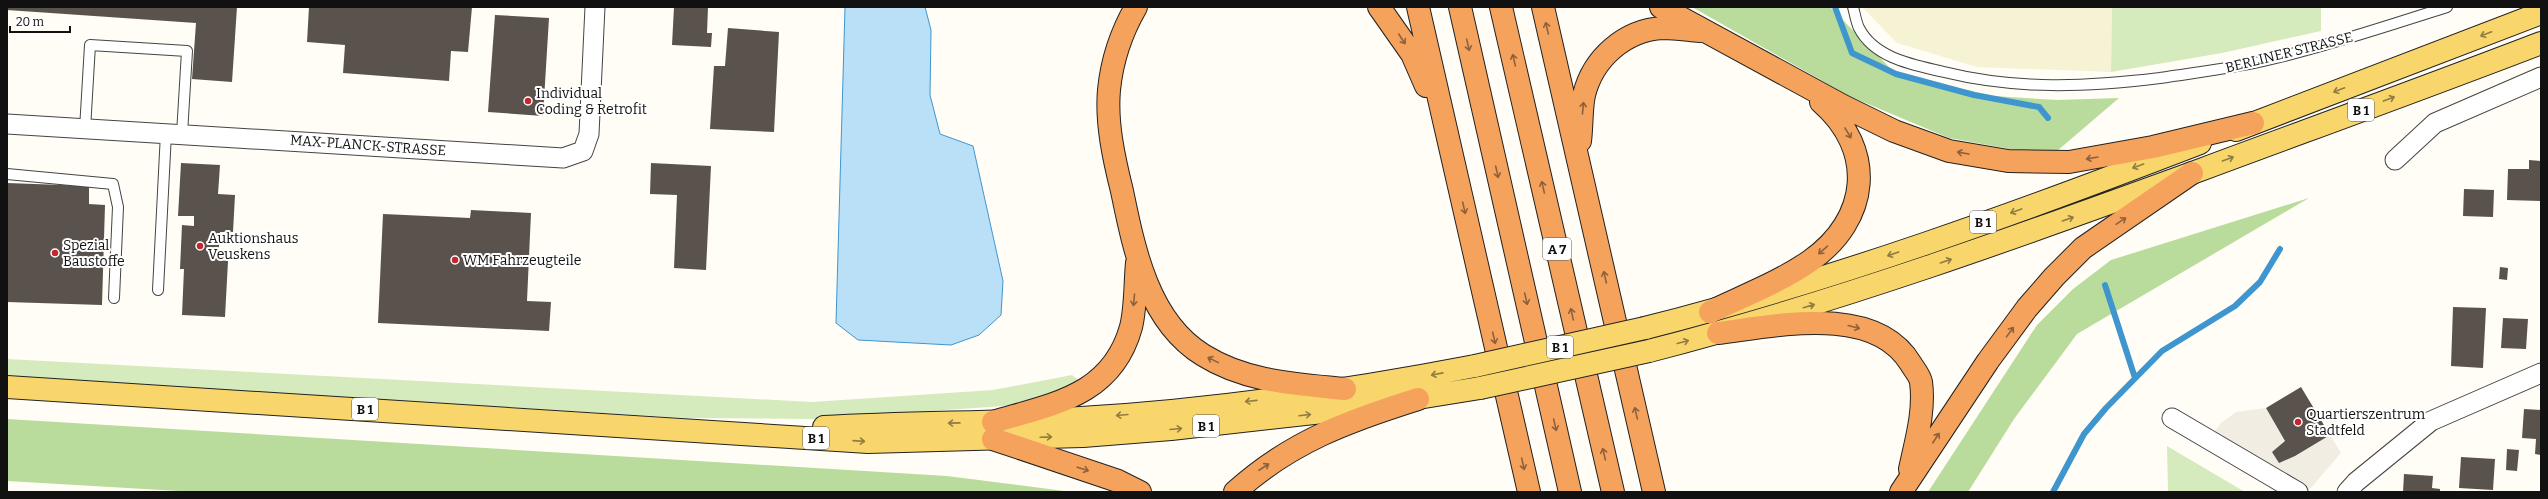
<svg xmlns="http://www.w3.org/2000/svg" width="2548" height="499" font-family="Bitter,serif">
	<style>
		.farmland { fill: #f6f3d4 }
		.green { fill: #d5ebbd }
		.forest { fill: #b9dc9c }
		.plaza { fill: #f1ede2 }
		.water { fill: #b9e0f7; stroke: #3f96cf }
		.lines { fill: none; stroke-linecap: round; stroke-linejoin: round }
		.stream { stroke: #3f96cf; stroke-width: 6 }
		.building { fill: #5a524d }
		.service-casing { stroke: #444; stroke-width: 12 }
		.minor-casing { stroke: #444; stroke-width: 21 }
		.primary-casing { stroke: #222; stroke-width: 24 }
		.motorway-casing { stroke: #222; stroke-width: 24 }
		.service { stroke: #fff; stroke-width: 10 }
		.minor { stroke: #fff; stroke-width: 19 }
		.primary { stroke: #f9d66b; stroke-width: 22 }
		.motorway { stroke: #f5a25d; stroke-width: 22 }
		.primary-bridge-casing { stroke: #222; stroke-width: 24; stroke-linecap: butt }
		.primary-bridge { stroke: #f9d66b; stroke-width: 22 }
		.oneway { stroke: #8e613b }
		.oneway2 { stroke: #917d42 }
		.poi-dot { fill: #c4262e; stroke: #fff; stroke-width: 1.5 }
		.labels { text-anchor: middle; stroke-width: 4; stroke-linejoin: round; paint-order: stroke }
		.shield { fill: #fff; stroke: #585858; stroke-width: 1 }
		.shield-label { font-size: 13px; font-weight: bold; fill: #111 }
		.street-label { font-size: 14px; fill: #111; stroke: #fff }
		.poi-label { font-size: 14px; fill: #111; stroke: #fff; text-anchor: start }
	</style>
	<rect width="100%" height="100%" fill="#fffdf5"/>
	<path class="farmland" d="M 1862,7 L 2112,7 L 2111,72 L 1977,67 L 1897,43 Z"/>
	<path class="green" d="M 2112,7 L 2321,7 L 2321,31 L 2222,53 L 2111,72 Z
		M 7,359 L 812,402 L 993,390 L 1072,375 L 1081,382 L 1056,396 L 1018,405 L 814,419 L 686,418 L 7,377 Z
		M 2167,446 L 2245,492 L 2168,492 Z"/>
	<path class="forest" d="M 1692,7 L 1830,7 L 1896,74 L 1994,96 L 2057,100 L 2119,98 L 2057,151 L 2010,149 L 1949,138 L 1849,96 Z
		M 2309,198 L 2077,334 L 2014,419 L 1968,492 L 1928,492 L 2037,325 L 2073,289 L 2111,260 Z
		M 7,419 L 947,476 L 1072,492 L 196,492 L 7,481 Z"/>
	<path class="plaza" d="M 2266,408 L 2285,441 L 2273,452 L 2279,462 L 2295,456 L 2330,435 L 2341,453 L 2309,490 L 2215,431 L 2221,423 L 2236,412 Z"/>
	<path class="water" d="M 845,7 L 925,7 L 931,30 L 930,95 L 940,134 L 973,146 L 1003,281 L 1001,315 L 979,335 L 951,345 L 858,340 L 836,323 Z"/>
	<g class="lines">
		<path class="stream" d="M 1835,7 L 1852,53 L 1896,74 L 1974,95 L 2039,107 L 2048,118
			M 2105,285 L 2135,378
			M 2053,492 L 2084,434 L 2106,408 L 2162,351 L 2235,306 L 2260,282 L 2280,249"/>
	</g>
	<path class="building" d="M 7,7 L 237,7 L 232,82 L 192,79 L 196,23 L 7,10 Z
		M 309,7 L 472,7 L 468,52 L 451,51 L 449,81 L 343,73 L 345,45 L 307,42 Z
		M 674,7 L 708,7 L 707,33 L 712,33 L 711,47 L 672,45 Z
		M 495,15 L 549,18 L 543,116 L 488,112 Z
		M 728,28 L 779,32 L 774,132 L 710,129 L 714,66 L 725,66 Z
		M 2529,160 L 2541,161 L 2541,201 L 2507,200 L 2508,169 L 2529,169 Z
		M 181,163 L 220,165 L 218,194 L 235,195 L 233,232 L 220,232 L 218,260 L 228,261 L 225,317 L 182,315 L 184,269 L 180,269 L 182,225 L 194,226 L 194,216 L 178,216 Z
		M 651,163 L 711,166 L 706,270 L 674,268 L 677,195 L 650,194 Z
		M 7,183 L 89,186 L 89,204 L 105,205 L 102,305 L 7,302 Z
		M 2464,189 L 2494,190 L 2493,217 L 2463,216 Z
		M 471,210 L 531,213 L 527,301 L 551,302 L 549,331 L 378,323 L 383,214 L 470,218 Z
		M 2500,267 L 2508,268 L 2507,280 L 2499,279 Z
		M 2453,307 L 2486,308 L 2483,368 L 2451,366 Z
		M 2503,318 L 2528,319 L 2526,349 L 2501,348 Z
		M 2301,387 L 2330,435 L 2295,456 L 2279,463 L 2272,452 L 2285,441 L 2266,408 Z
		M 2524,409 L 2541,410 L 2541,455 L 2535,454 L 2536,439 L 2522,438 Z
		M 2507,449 L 2519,450 L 2517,471 L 2506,470 Z
		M 2461,457 L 2495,459 L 2493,490 L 2459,488 Z
		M 2404,474 L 2433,476 L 2432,488 L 2440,489 L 2440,492 L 2403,492 Z"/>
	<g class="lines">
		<defs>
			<path id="service" d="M 1853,7 C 1855,14 1856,22 1859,28 C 1875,59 1915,65 1944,72 C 2017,90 2086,87 2160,78 C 2198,72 2238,68 2276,58 C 2334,44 2390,25 2447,7
				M 85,129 L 90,45 L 187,51 L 182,134
				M 7,174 L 113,184 L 118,207 L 114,298
				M 158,290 L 166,133"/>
			<path id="minor" d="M 7,124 L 563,158 L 583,151 L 589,134 L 595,7
				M 2395,160 L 2435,123 L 2541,77
				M 2172,418 L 2298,492
				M 2347,492 L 2356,482 L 2431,421 L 2541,373"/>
			<path id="primary" d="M 2236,130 L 2541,13
				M 1645,328 C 1834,280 2018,213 2200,143
				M 1649,351 C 1838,302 2020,236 2203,169 C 2316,127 2429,86 2541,43
				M 7,387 L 868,442 L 1083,436 L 1171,429 L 1350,409 L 1480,388
				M 824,427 C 910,422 995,423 1081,418 C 1213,410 1345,391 1475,366"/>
			<path id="motorway" d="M 1136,7 C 1121,33 1112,59 1109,90 C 1106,123 1114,159 1122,191 C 1134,249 1148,321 1203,355 C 1246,382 1296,384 1345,389
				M 1379,7 L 1412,54 L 1426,86
				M 1418,7 L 1529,492
				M 1460,7 L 1570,492
				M 1501,7 L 1613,492
				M 1543,7 L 1654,492
				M 1661,7 L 1843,106 L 1894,131 L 1949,151 L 2008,161 L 2069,162 L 2153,147 L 2253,123
				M 1580,141 C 1582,126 1581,109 1584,95 C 1593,58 1625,30 1663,28 C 1675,28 1688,30 1700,31
				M 1710,312 C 1743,296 1780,282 1810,261 C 1870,219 1876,150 1821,102
				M 1718,333 C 1775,326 1875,303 1911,364 C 1914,369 1920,376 1921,382 C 1925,411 1916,441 1910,469
				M 993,422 C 1053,404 1112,396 1131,327 C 1136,307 1135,283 1137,263
				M 993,439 L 1118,481 L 1140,492
				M 1235,492 C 1290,442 1348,421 1418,399
				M 1901,492 L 1988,361 L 2027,308 L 2054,277 L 2083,248 L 2192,173"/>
		</defs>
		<use href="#service" class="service-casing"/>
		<use href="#minor" class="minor-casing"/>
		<use href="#primary" class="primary-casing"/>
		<use href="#motorway" class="motorway-casing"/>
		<use href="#service" class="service"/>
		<use href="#minor" class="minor"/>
		<use href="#primary" class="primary"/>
		<use href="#motorway" class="motorway"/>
		<defs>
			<path id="primary-bridge" d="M 1475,366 L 1645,328
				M 1480,388 L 1649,351"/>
		</defs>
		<use href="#primary-bridge" class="primary-bridge-casing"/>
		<use href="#primary-bridge" class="primary-bridge"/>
	</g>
	<defs><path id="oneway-shaft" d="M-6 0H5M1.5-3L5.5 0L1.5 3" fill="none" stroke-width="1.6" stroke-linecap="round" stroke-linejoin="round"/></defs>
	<g class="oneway">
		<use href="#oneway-shaft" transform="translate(1547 28) rotate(-103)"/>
		<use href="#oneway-shaft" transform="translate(1402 39) rotate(57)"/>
		<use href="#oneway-shaft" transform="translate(1468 45) rotate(77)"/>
		<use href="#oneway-shaft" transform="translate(1514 60) rotate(-103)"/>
		<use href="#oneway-shaft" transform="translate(1583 108) rotate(-85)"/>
		<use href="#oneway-shaft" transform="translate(1848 133) rotate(59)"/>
		<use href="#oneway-shaft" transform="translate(1963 153) rotate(-170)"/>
		<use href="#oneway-shaft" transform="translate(2092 158) rotate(170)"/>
		<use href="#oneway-shaft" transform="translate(1497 172) rotate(77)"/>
		<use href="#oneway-shaft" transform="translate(1543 187) rotate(-103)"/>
		<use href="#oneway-shaft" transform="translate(1464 208) rotate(77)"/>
		<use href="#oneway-shaft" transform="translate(2121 221) rotate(-34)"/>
		<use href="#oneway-shaft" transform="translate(1823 250) rotate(139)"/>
		<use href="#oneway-shaft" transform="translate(1605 277) rotate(-103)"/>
		<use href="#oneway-shaft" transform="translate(1526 299) rotate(77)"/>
		<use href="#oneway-shaft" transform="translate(1134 300) rotate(95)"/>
		<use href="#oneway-shaft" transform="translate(1572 314) rotate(-103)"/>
		<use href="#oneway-shaft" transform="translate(1854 327) rotate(15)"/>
		<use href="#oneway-shaft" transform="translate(2010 332) rotate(-54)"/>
		<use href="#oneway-shaft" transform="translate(1494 338) rotate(77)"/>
		<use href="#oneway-shaft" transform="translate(1213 360) rotate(-154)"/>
		<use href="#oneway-shaft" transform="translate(1636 413) rotate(-103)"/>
		<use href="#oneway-shaft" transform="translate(1555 425) rotate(77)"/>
		<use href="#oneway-shaft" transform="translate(1936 438) rotate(-57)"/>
		<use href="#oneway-shaft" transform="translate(1604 454) rotate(-103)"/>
		<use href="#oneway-shaft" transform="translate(1523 464) rotate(77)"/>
		<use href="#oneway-shaft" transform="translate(1264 467) rotate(-33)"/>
		<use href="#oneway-shaft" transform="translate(1083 469) rotate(18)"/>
	</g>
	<g class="oneway2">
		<use href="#oneway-shaft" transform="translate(2486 34) rotate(159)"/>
		<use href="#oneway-shaft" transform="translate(2339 90) rotate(159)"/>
		<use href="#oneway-shaft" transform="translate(2389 99) rotate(-20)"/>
		<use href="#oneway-shaft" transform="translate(2228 159) rotate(-20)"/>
		<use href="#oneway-shaft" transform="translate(2138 166) rotate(160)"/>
		<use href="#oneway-shaft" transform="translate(2016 211) rotate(160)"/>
		<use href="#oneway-shaft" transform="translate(2068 219) rotate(-19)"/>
		<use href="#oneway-shaft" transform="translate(1893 254) rotate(161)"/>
		<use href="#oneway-shaft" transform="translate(1946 261) rotate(-19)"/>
		<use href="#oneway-shaft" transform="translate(1809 306) rotate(-16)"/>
		<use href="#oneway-shaft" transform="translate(1683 342) rotate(-15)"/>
		<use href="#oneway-shaft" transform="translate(1437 374) rotate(169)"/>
		<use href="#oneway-shaft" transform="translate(1251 401) rotate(174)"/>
		<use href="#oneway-shaft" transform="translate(1122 415) rotate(175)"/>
		<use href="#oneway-shaft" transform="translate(1305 415) rotate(-7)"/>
		<use href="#oneway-shaft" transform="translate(954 423) rotate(179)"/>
		<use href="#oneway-shaft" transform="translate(1176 429) rotate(-5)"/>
		<use href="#oneway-shaft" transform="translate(1046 437) rotate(-2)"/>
		<use href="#oneway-shaft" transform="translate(859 441) rotate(4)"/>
	</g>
	<g class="poi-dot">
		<circle cx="528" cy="101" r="4"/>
		<circle cx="200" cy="246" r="4"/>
		<circle cx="55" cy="253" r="4"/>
		<circle cx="455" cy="260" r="4"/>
		<circle cx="2298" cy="422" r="4"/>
	</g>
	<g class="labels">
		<g class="shield">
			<rect x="2348" y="99" width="26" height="22" rx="3"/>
			<rect x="1970" y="211" width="26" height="22" rx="3"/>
			<rect x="1543" y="238" width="28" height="22" rx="3"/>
			<rect x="1547" y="336" width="26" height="22" rx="3"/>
			<rect x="352" y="398" width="26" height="22" rx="3"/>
			<rect x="1193" y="415" width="26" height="22" rx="3"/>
			<rect x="803" y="427" width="26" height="22" rx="3"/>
		</g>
		<g class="shield-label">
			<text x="2361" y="115">B 1</text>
			<text x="1983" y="227">B 1</text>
			<text x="1557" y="254">A 7</text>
			<text x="1560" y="352">B 1</text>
			<text x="365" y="414">B 1</text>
			<text x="1206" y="431">B 1</text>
			<text x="816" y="443">B 1</text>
		</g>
		<g class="street-label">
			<text transform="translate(2289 52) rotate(-14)" y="5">BERLINER STRASSE</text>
			<text transform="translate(368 145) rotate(4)" y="5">MAX-PLANCK-STRASSE</text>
		</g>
		<g class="poi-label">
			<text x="536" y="98">Individual<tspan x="536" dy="16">Coding &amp; Retrofit</tspan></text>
			<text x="208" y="243">Auktionshaus<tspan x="208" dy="16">Veuskens</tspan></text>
			<text x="63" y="250">Spezial<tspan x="63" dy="16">Baustoffe</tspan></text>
			<text x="463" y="265">WM Fahrzeugteile</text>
			<text x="2306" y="419">Quartierszentrum<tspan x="2306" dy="16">Stadtfeld</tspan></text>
		</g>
	</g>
	<rect width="2548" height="499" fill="none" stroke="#111111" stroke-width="16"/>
	<path d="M10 26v6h60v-6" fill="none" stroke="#111111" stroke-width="2"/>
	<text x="16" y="26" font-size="12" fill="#111111" stroke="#ffffff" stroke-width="3" paint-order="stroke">20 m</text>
</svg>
